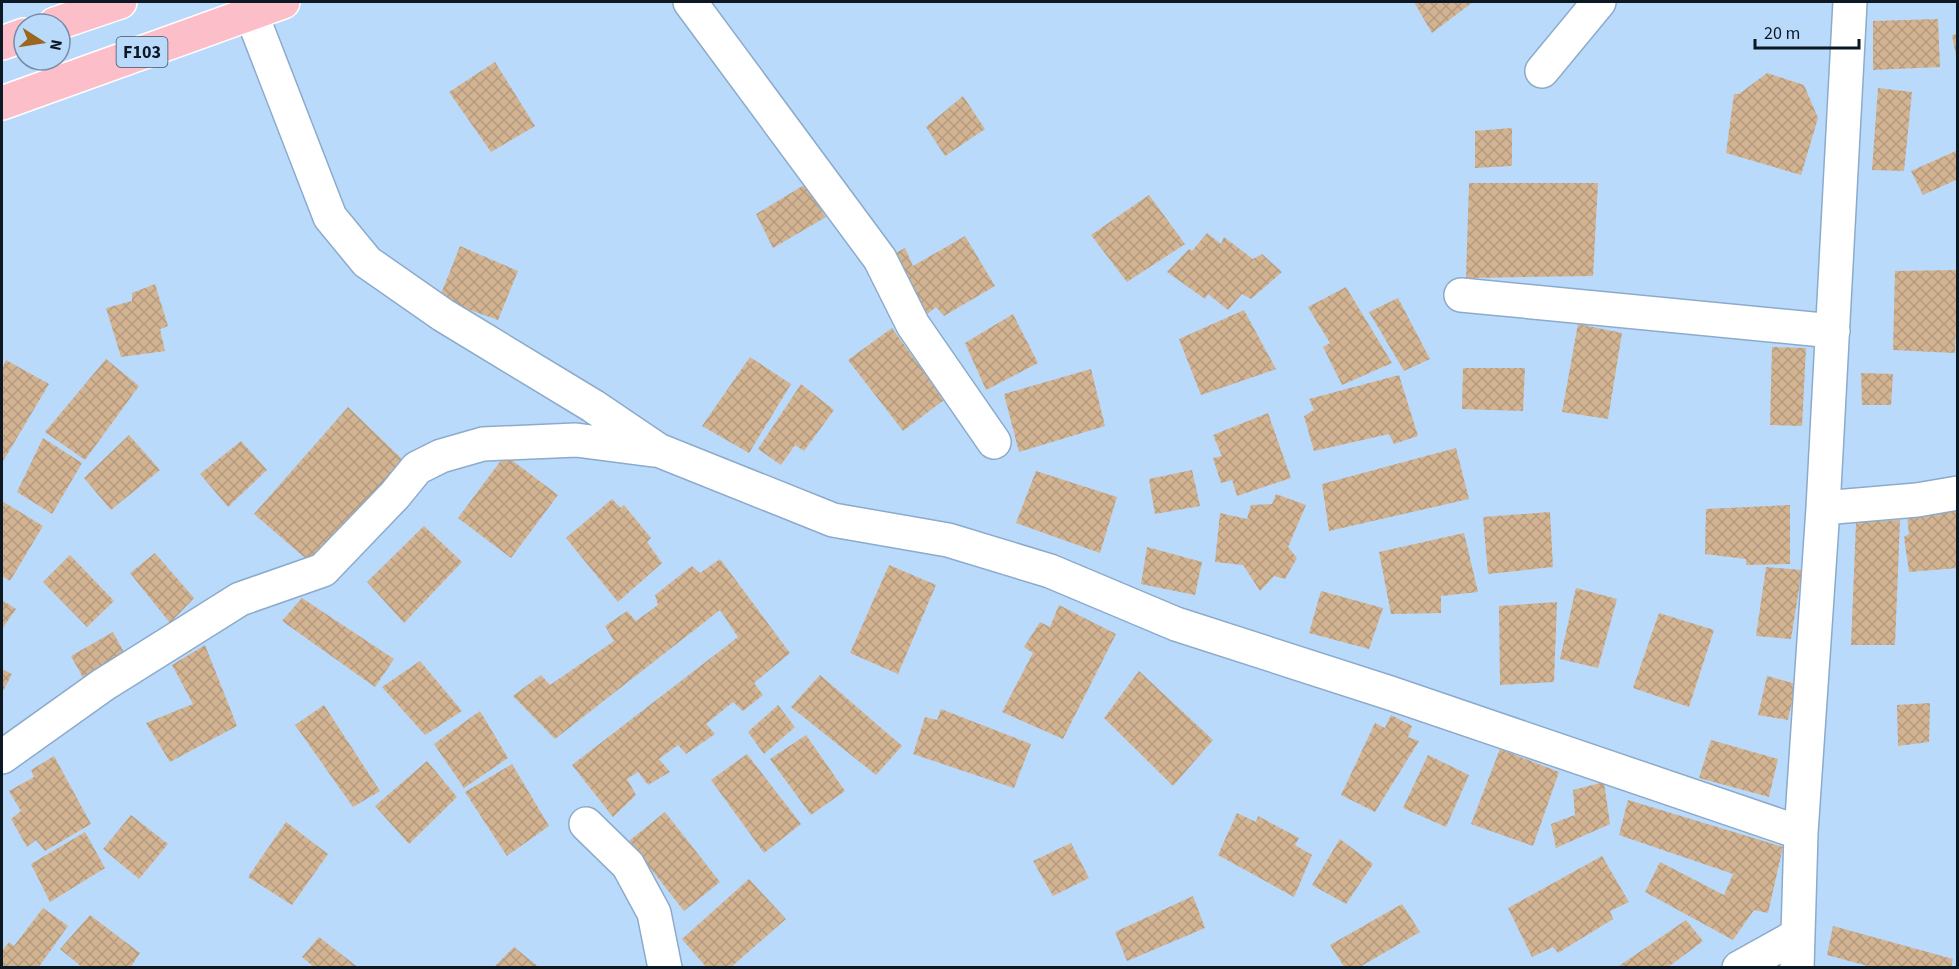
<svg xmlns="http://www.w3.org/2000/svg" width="1959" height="969" font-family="'Source Sans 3',sans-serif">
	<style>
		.building { fill: url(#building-cross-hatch) }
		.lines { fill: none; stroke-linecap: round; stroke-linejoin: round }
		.minor-casing { stroke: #8cabcb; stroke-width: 36 }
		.major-casing { stroke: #fff; stroke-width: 36 }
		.minor { stroke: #fff; stroke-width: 33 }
		.major { stroke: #fcbec9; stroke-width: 33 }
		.labels { text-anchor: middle; stroke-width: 5; stroke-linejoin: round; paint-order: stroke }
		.shield { fill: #badafc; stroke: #405265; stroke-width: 1.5 }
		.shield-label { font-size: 18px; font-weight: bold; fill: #0c1824 }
	</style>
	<defs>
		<pattern id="building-cross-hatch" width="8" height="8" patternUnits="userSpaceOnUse" patternTransform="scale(1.5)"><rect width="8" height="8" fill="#d3b492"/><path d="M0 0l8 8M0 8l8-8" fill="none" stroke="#b49a7e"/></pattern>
	</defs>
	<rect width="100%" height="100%" fill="#badafc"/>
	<path class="building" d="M 1414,2 L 1473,2 L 1432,33 Z
		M 1938,19 L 1940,67 L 1873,70 L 1873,21 Z
		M 1958,34 L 1958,56 L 1956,56 L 1952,35 Z
		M 495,62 L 535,126 L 491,152 L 449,92 Z
		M 1767,73 L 1804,85 L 1818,118 L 1801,175 L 1726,153 L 1734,94 L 1739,94 Z
		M 1878,88 L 1912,92 L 1904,171 L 1872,170 Z
		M 963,96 L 985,129 L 945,156 L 926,127 Z
		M 1512,128 L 1512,166 L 1475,168 L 1475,131 Z
		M 1958,150 L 1958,179 L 1923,195 L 1911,171 Z
		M 1469,183 L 1598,183 L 1593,276 L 1466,278 Z
		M 804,185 L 826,217 L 773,248 L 756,214 Z
		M 1149,195 L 1185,244 L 1127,282 L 1091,235 Z
		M 1207,233 L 1221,244 L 1224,237 L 1253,259 L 1262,254 L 1282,272 L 1251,299 L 1242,294 L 1228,310 L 1208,294 L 1205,299 L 1167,272 L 1189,249 L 1192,251 Z
		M 965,236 L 995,286 L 944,316 L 936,307 L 926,315 L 890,256 L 905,248 L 913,266 Z
		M 460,246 L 518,271 L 498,320 L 439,299 Z
		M 1958,270 L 1955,353 L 1893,350 L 1895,271 Z
		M 155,284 L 168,326 L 160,329 L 165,351 L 121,357 L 106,308 L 132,301 L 132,293 Z
		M 1346,287 L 1392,363 L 1342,385 L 1323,347 L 1330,343 L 1308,307 Z
		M 1398,298 L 1430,359 L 1404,371 L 1369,312 Z
		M 1244,310 L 1276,369 L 1201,395 L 1179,339 Z
		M 1013,314 L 1038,363 L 986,390 L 965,343 Z
		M 1578,324 L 1622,333 L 1608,419 L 1562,412 Z
		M 892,328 L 944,400 L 903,431 L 848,360 Z
		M 1772,347 L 1806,348 L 1802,426 L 1770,425 Z
		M 750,357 L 791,384 L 749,453 L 702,426 Z
		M 106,359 L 139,386 L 85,460 L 45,432 Z
		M 6,360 L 49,384 L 2,463 L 2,369 Z
		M 1463,368 L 1525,368 L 1523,411 L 1462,409 Z
		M 1091,369 L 1105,426 L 1019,452 L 1004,394 Z
		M 1861,373 L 1893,374 L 1891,405 L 1862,405 Z
		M 1399,375 L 1418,436 L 1394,444 L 1389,434 L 1314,451 L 1304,416 L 1314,410 L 1309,399 Z
		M 801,384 L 834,410 L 804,451 L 795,445 L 781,465 L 758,449 Z
		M 348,407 L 404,461 L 311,563 L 254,514 Z
		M 1268,413 L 1291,478 L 1237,496 L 1232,480 L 1221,483 L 1213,458 L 1222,456 L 1213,435 Z
		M 129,435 L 160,470 L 111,510 L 84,478 Z
		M 43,438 L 82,463 L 52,514 L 17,492 Z
		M 241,441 L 267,470 L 228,507 L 200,474 Z
		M 1456,448 L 1469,499 L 1329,531 L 1322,484 Z
		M 505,455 L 558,495 L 511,558 L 458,518 Z
		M 1192,470 L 1200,506 L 1155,514 L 1149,479 Z
		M 1036,471 L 1117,497 L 1100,553 L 1016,523 Z
		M 1276,494 L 1306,505 L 1288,547 L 1297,558 L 1285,579 L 1274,576 L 1260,591 L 1243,565 L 1215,562 L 1220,513 L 1247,519 L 1251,505 L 1272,504 Z
		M 612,499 L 621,508 L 624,505 L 651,538 L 647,542 L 662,563 L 618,602 L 566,538 Z
		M 2,501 L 43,526 L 10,581 L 2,576 Z
		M 1790,505 L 1790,564 L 1746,565 L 1746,559 L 1705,554 L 1706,509 Z
		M 1958,509 L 1958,568 L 1909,572 L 1904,537 L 1909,534 L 1907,517 Z
		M 1550,512 L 1553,567 L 1488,574 L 1483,517 Z
		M 1900,520 L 1895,645 L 1851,645 L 1856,522 Z
		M 424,526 L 462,562 L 404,623 L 367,582 Z
		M 1464,533 L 1478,592 L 1441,596 L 1441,613 L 1391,614 L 1379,552 Z
		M 1147,547 L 1202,562 L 1195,595 L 1141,584 Z
		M 155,553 L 194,598 L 170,623 L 130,573 Z
		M 70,555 L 114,601 L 87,627 L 43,582 Z
		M 720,559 L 790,653 L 754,683 L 763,695 L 743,711 L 733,702 L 706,724 L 715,734 L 686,754 L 678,745 L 659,759 L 670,772 L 648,785 L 638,772 L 627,779 L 636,795 L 613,817 L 572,765 L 738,637 L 720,610 L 555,739 L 513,696 L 541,675 L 550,685 L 614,641 L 605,626 L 627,611 L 636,621 L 658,605 L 655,595 L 692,566 L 700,573 Z
		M 889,565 L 936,585 L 898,674 L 850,653 Z
		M 1766,567 L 1802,570 L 1791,639 L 1756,636 Z
		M 1576,588 L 1617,599 L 1598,668 L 1560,659 Z
		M 1321,591 L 1383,608 L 1369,649 L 1309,633 Z
		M 302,598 L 394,659 L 375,687 L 282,621 Z
		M 2,600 L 16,609 L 2,629 Z
		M 1557,602 L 1554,682 L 1500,685 L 1499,606 Z
		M 1059,605 L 1116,634 L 1063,739 L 1002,712 L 1033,653 L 1024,647 L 1040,622 L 1050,627 Z
		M 1659,613 L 1714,630 L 1689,707 L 1633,688 Z
		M 113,632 L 128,660 L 86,683 L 71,656 Z
		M 205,645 L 237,726 L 170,762 L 146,723 L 193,704 L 172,665 Z
		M 420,661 L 462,711 L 425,735 L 382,687 Z
		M 2,669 L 12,674 L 2,693 Z
		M 1139,671 L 1213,740 L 1173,786 L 1104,718 Z
		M 820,675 L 902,746 L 876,775 L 791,707 Z
		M 1767,676 L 1796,684 L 1788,720 L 1758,715 Z
		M 1930,703 L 1929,742 L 1898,746 L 1897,705 Z
		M 324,705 L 380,791 L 353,807 L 295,725 Z
		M 778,705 L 795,727 L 764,754 L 748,732 Z
		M 941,709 L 1031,744 L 1014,788 L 913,754 L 925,717 L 937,720 Z
		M 480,711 L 508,758 L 464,788 L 434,744 Z
		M 1391,715 L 1412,726 L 1408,737 L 1419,741 L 1375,812 L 1341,795 L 1375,723 L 1385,728 Z
		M 806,735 L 845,791 L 811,815 L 770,759 Z
		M 1711,740 L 1778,759 L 1769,797 L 1699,778 Z
		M 1500,749 L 1559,772 L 1533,846 L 1471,824 Z
		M 747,754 L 801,824 L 764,853 L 711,780 Z
		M 1428,755 L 1469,775 L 1446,827 L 1403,808 Z
		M 54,756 L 91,824 L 45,851 L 36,840 L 27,847 L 11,819 L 21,811 L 9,791 L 34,777 L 31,770 Z
		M 427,761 L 457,797 L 409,844 L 375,806 Z
		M 512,764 L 549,826 L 507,856 L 465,792 Z
		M 1604,782 L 1610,824 L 1556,848 L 1551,824 L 1575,815 L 1573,790 Z
		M 1628,800 L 1783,847 L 1768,913 L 1754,910 L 1733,940 L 1645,892 L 1660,862 L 1724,895 L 1733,874 L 1619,835 Z
		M 665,812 L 720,882 L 684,911 L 629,841 Z
		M 1237,813 L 1256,822 L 1258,816 L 1299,838 L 1295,845 L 1312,855 L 1294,897 L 1218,855 Z
		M 131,815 L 168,844 L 139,879 L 103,849 Z
		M 286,822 L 328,854 L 292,905 L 248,877 Z
		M 85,832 L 105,868 L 50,902 L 31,864 Z
		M 1340,839 L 1373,864 L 1346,904 L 1312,885 Z
		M 1071,843 L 1089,878 L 1053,896 L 1033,861 Z
		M 1602,856 L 1629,902 L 1610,911 L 1613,919 L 1558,953 L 1553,947 L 1532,957 L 1508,908 Z
		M 749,879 L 786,919 L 730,968 L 707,968 L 682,939 Z
		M 1193,896 L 1205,928 L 1127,961 L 1115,932 Z
		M 1402,904 L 1420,932 L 1358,968 L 1345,968 L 1330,945 Z
		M 43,908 L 68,926 L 38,968 L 3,968 L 2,966 L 2,951 L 9,942 L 14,946 Z
		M 90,915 L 140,953 L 130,968 L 83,968 L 60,949 Z
		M 1686,920 L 1703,941 L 1667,968 L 1616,968 Z
		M 1833,926 L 1953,959 L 1951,968 L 1875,968 L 1827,955 Z
		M 319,937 L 359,968 L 315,968 L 302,957 Z
		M 514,947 L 540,968 L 493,968 Z"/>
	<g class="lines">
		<defs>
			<path id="minor" d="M 690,2 L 880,259 L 913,325 L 994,442
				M 251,13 L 330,217 L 367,262 L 443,315 L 593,406 L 658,450 L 833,520 L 948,540 L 1050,571 L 1176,624 L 1390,693 L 1801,833
				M 1542,71 L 1599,2
				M 1461,295 L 1833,331
				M 1823,508 L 1917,500 L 1958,493
				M 2,757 L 103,685 L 240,599 L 323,570 L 395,495 L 417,468 L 441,456 L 483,444 L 576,440 L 653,450
				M 586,824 L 628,865 L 654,913 L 665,968
				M 1739,968 L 1798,935
				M 1797,968 L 1801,833 L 1823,508 L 1850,2"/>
			<path id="major" d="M 55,24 L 120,2
				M 2,43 L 24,35
				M 2,103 L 283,2"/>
		</defs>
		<use href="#minor" class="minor-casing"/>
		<use href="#major" class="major-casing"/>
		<use href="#minor" class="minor"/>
		<use href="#major" class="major"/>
	</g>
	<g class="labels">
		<rect class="shield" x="116.5" y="37" width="51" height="30" rx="4.5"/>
		<g class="shield-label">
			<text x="142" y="58">F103</text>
		</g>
	</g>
	<rect width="1959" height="969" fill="none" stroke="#0c1824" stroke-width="6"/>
	<g transform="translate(42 42) rotate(102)"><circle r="28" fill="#badafc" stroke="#748ca6" stroke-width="1.5"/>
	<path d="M0-4.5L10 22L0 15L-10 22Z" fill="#9b661d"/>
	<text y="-9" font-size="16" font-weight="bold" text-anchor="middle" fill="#0c1824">N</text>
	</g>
	<path d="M1755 39v9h104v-9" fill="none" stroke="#0c1824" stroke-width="3"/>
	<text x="1764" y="39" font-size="18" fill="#0c1824" stroke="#badafc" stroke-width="4.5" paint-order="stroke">20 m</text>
</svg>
